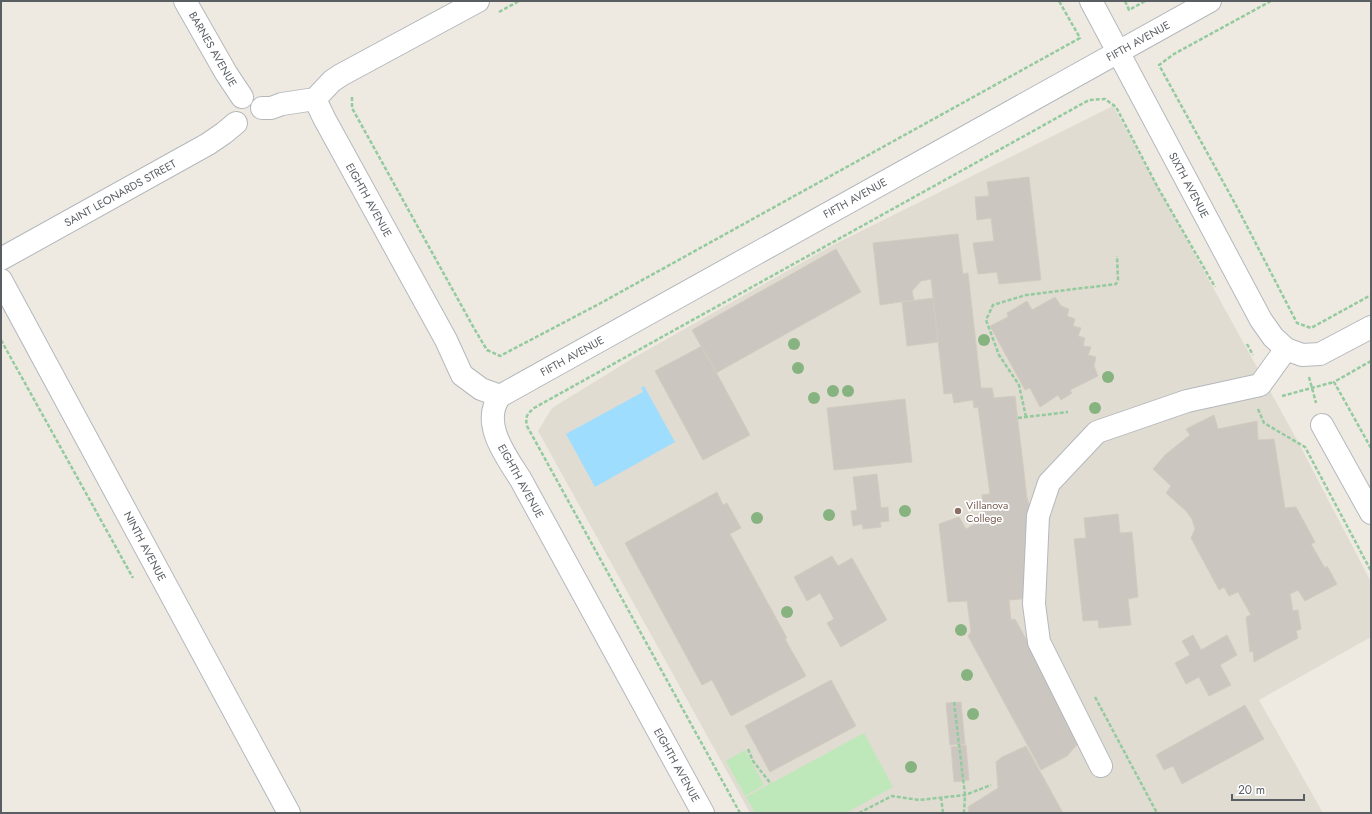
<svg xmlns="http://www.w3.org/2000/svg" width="1372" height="814" font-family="Jost,sans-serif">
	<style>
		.education { fill: #e0dcd1 }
		.green { fill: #bee8ba }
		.water { fill: #9fddff }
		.building { fill: #cbc6c0; stroke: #d3cbbf }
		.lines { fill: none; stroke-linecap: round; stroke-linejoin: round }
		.minor-casing { stroke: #b4b8bd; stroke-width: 24 }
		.path { stroke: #93ca9e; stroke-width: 2.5; stroke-dasharray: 4 2; stroke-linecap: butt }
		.minor { stroke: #fff; stroke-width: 22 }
		.tree { fill: #86b37f }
		.education-dot { fill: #8d6e63; stroke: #fff; stroke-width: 1.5 }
		.labels { text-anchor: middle; stroke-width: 3.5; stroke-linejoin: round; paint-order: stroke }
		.street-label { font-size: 11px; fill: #595e63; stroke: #fff }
		.education-label { font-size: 11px; fill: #785e54; stroke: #fff; text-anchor: start }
	</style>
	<rect width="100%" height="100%" fill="#eeeae1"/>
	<path class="education" d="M 1113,106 L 1297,440 L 1371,582 L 1371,637 L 1259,700 L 1323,813 L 750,813 L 538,431 L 552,408 L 635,357 L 833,245 Z"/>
	<path class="green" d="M 864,733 L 893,787 L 846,813 L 755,813 L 746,797 Z
		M 745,750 L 764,785 L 745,796 L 726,761 Z"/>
	<path class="water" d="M 644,386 L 675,442 L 595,487 L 566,434 L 643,392 L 641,388 Z"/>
	<path class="building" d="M 1029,177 L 1041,280 L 999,284 L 997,272 L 978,274 L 973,243 L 994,241 L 991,218 L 977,220 L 975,197 L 989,196 L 987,182 Z
		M 958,234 L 963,274 L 968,273 L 981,388 L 992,388 L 994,398 L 1015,396 L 1027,498 L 1031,511 L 1025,535 L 1032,598 L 1009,600 L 1011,620 L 1015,619 L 1082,739 L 1067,756 L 1041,770 L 968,636 L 971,632 L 967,601 L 948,602 L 939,524 L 959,517 L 966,529 L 984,519 L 982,495 L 990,494 L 978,407 L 974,408 L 973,400 L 954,403 L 952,393 L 944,394 L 931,279 L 921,281 L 912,291 L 914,300 L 880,305 L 873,243 Z
		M 836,249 L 861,292 L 716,373 L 692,330 Z
		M 1055,297 L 1061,306 L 1069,309 L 1067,316 L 1075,319 L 1073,326 L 1081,328 L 1078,336 L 1085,338 L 1083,346 L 1091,347 L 1088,355 L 1096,357 L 1094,366 L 1098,376 L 1070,390 L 1072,393 L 1061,400 L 1058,395 L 1040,407 L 1030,388 L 1025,390 L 990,326 L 1008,317 L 1007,313 L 1027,301 L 1032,310 Z
		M 933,298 L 938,342 L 907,346 L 902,302 Z
		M 702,346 L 750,435 L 703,460 L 655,371 Z
		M 905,399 L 912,462 L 834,470 L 827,408 Z
		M 1214,415 L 1218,429 L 1257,421 L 1258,440 L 1274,439 L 1285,508 L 1296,507 L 1315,542 L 1311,544 L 1325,568 L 1327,566 L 1337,584 L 1305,601 L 1298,590 L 1290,594 L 1293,611 L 1298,610 L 1301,629 L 1296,631 L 1298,638 L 1254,662 L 1253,651 L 1250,652 L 1246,617 L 1251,615 L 1238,592 L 1229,596 L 1224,587 L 1219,590 L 1191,538 L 1195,529 L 1192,519 L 1186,511 L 1166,493 L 1171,486 L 1153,469 L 1165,455 L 1190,435 L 1186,429 Z
		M 877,474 L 881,508 L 888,507 L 889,521 L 880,522 L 881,527 L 863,529 L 862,524 L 853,526 L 851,511 L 857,510 L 853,477 Z
		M 717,492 L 723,505 L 727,503 L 741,528 L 730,534 L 787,638 L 785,639 L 806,676 L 731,716 L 712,680 L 702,685 L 625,543 Z
		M 1118,514 L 1120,533 L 1132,532 L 1138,597 L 1128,599 L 1131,625 L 1099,628 L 1098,620 L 1083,621 L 1074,539 L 1086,538 L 1084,518 Z
		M 832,556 L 838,566 L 852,558 L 887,620 L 841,647 L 827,623 L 834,619 L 820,593 L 807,601 L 794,577 Z
		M 1193,635 L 1201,650 L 1227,635 L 1237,655 L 1220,665 L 1231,685 L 1209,696 L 1199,677 L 1186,684 L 1175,663 L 1190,655 L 1182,641 Z
		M 831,680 L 856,726 L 770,772 L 745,726 Z
		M 961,702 L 965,744 L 950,745 L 946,703 Z
		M 1245,705 L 1264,739 L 1182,784 L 1173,766 L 1164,770 L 1156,755 Z
		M 966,745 L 969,780 L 954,782 L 951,747 Z
		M 1026,746 L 1063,813 L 969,813 L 968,807 L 998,788 L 996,762 L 1002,757 Z"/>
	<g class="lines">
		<defs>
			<path id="minor" d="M 185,1 L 226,73 L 242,97
				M 1091,1 L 1261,320 L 1273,337 L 1286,349 L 1302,355 L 1320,354 L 1371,327
				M 315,99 L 324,118 L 446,340 L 462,375 L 481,389 L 500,396
				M 262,108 L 271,108 L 282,104 L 315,99 L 332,81 L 341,75 L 478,1
				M 1,259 L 208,144 L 224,133 L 236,123
				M 1,280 L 289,813
				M 1322,425 L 1371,513
				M 1101,766 L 1039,642 L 1034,604 L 1038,516 L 1049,483 L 1097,432 L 1187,401 L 1260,385 L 1286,349
				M 703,813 L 521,480 C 506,456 480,423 500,396 L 1210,1"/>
		</defs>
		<use href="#minor" class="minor-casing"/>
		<path class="path" d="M 1125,1 L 1129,10 L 1145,1
			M 1271,1 L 1174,54 L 1159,65 L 1238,209 L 1297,323 L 1311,328 L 1371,295
			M 499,12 L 519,1
			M 352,97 L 352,108 L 475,330 L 487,350 L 500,356 L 599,304 L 1080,38 L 1059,1
			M 1,340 L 133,578
			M 1247,344 L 1253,355
			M 1371,361 L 1334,382 L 1371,448
			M 1309,377 L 1316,403
			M 1282,396 L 1334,382
			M 1258,409 L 1264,423 L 1305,447 L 1371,571
			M 1026,417 L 1019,385 L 999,355 L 986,320 L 993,305 L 1026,295 L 1116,284 L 1118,280 L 1117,256
			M 1018,418 L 1068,412
			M 1095,697 L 1157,813
			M 954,702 L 965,795 L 964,813
			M 748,749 L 753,761 L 771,784
			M 941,797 L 943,813
			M 740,813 L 527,426 C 525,417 527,414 534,408 L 1089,100 L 1105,99 L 1116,107 L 1157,186 L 1215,287
			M 859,813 L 892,796 L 919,800 L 965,795 L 991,785"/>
		<use href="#minor" class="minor"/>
	</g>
	<g class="tree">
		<circle cx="984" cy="340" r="6"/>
		<circle cx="794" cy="344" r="6"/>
		<circle cx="798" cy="368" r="6"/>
		<circle cx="1108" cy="377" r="6"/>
		<circle cx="833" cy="391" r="6"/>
		<circle cx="848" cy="391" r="6"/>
		<circle cx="814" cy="398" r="6"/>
		<circle cx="1095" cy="408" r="6"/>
		<circle cx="905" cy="511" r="6"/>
		<circle cx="829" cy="515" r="6"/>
		<circle cx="757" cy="518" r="6"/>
		<circle cx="787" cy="612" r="6"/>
		<circle cx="961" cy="630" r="6"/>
		<circle cx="967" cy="675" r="6"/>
		<circle cx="973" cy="714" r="6"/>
		<circle cx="911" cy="767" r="6"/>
	</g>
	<circle class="education-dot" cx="958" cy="511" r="4"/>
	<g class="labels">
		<g class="street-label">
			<text transform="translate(1138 41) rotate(-29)" y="4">FIFTH AVENUE</text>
			<text transform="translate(213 49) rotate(60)" y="4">BARNES AVENUE</text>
			<text transform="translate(1189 185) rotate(62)" y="4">SIXTH AVENUE</text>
			<text transform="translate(120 193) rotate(-29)" y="4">SAINT LEONARDS STREET</text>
			<text transform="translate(855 198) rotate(-29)" y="4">FIFTH AVENUE</text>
			<text transform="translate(369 200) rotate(61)" y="4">EIGHTH AVENUE</text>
			<text transform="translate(572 356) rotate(-29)" y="4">FIFTH AVENUE</text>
			<text transform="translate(521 481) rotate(61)" y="4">EIGHTH AVENUE</text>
			<text transform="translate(145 546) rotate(62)" y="4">NINTH AVENUE</text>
			<text transform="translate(677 765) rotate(61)" y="4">EIGHTH AVENUE</text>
		</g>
		<g class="education-label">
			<text x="966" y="509">Villanova<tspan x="966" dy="13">College</tspan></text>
		</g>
	</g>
	<rect width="1372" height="814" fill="none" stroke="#595e63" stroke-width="4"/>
	<path d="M1232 794v6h72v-6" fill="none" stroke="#595e63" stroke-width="2"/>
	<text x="1238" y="794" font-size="12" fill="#595e63" stroke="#ffffff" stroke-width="3" paint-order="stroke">20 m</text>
</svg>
